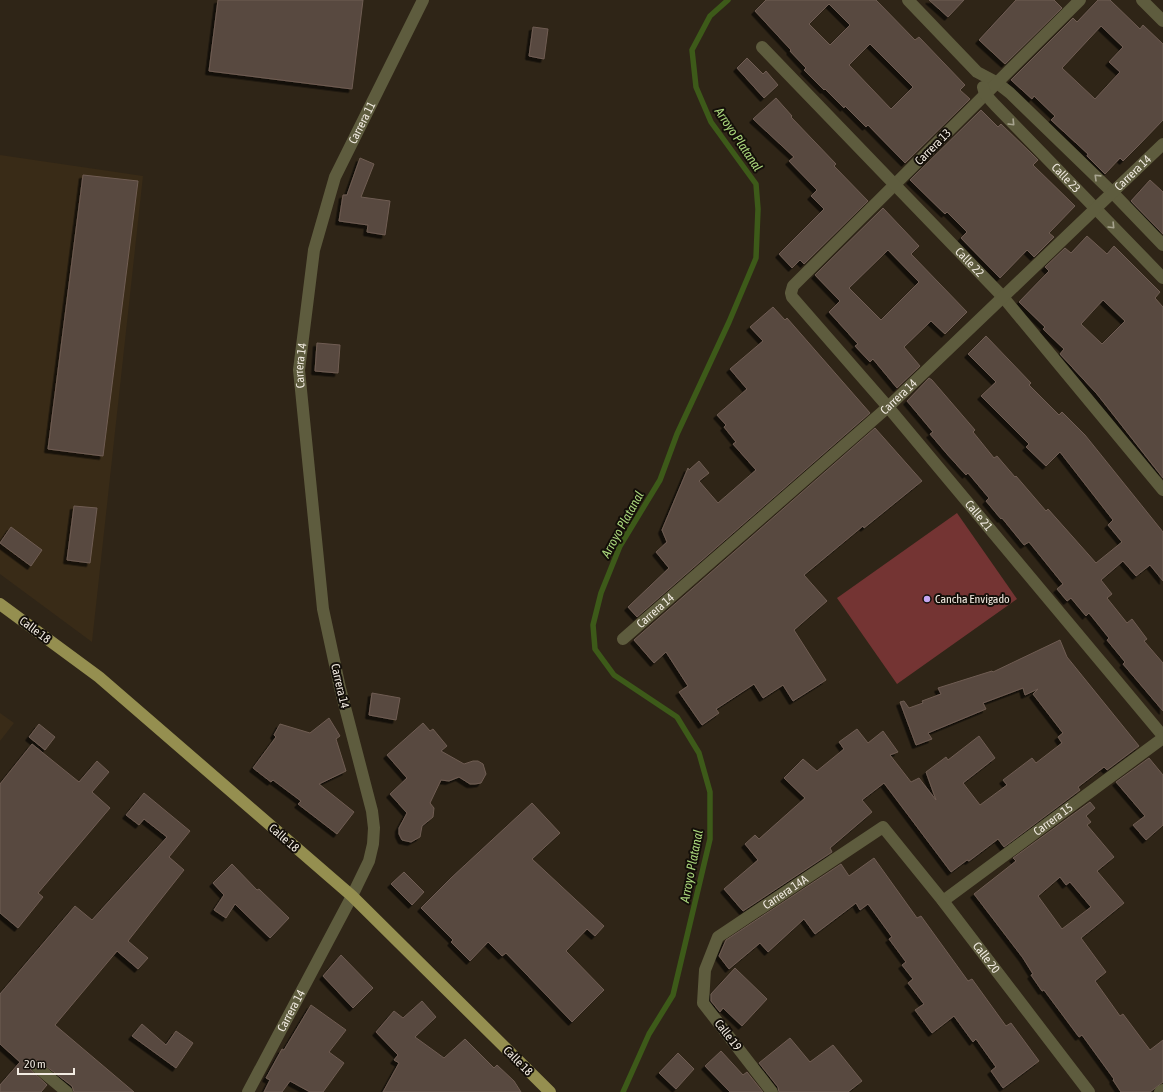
<svg xmlns="http://www.w3.org/2000/svg" width="1163" height="1092" font-family="'Asap Condensed',sans-serif">
	<style>
		.built { fill: #392b17 }
		.green { fill: #743433 }
		.lines { fill: none; stroke-linecap: round; stroke-linejoin: round }
		.stream { stroke: #3d5a19; stroke-width: 5.5 }
		.building { fill: #59483f; stroke: #6f5d53; fill-rule: evenodd; filter: url(#shadow) }
		.minor { stroke: #5e5c3e; stroke-width: 12 }
		.major { stroke: #958f50; stroke-width: 12 }
		.oneway { stroke: #a8a490 }
		.poi-dot { fill: #c3a7f2; stroke: #140f09; stroke-width: 1.5 }
		.labels { text-anchor: middle; stroke-width: 4; stroke-linejoin: round; paint-order: stroke }
		.street-label { font-size: 12px; fill: #f2ebe2; stroke: #140f09 }
		.poi-label { font-size: 12px; fill: #f2ebe2; stroke: #140f09; text-anchor: start }
		.water-label { font-size: 13px; font-style: italic; fill: #aad77c; stroke: #140f09 }
	</style>
	<defs>
		<filter id="shadow"><feDropShadow dx="-3.5" dy="3.5" stdDeviation="0" flood-color="#0009"/></filter>
	</defs>
	<rect width="100%" height="100%" fill="#2f2517"/>
	<path class="built" d="M 0,155 L 143,176 L 92,642 L 0,574 Z
		M 0,713 L 14,723 L 0,741 Z"/>
	<path class="green" d="M 957,513 L 1017,599 L 897,684 L 837,598 Z"/>
	<g class="lines">
		<path class="stream" d="M 623,1092 L 649,1034 L 673,995 L 710,839 L 710,792 L 699,753 L 677,717 L 614,675 L 595,649 L 593,625 L 601,593 L 620,546 L 660,480 L 677,434 L 729,322 L 756,258 L 758,209 L 756,184 L 711,122 L 696,87 L 692,50 L 710,16 L 728,0"/>
	</g>
	<path class="building" d="M 218,0 L 363,0 L 352,89 L 209,71 Z
		M 766,0 L 876,0 L 915,40 L 919,37 L 965,85 L 960,90 L 970,99 L 905,163 L 868,125 L 866,127 L 845,106 L 844,108 L 825,89 L 824,90 L 804,70 L 806,68 L 790,51 L 791,50 L 755,11 ZM 829,4 L 850,25 L 830,45 L 809,24 ZM 870,44 L 913,87 L 891,109 L 849,65 Z
		M 929,0 L 964,0 L 948,17 Z
		M 1016,0 L 1054,0 L 1062,8 L 1005,64 L 979,40 Z
		M 1098,0 L 1110,0 L 1140,29 L 1143,25 L 1163,44 L 1163,120 L 1138,146 L 1123,161 L 1120,158 L 1105,174 L 1087,156 L 1088,154 L 1051,120 L 1055,116 L 1034,96 L 1032,99 L 1011,80 L 1073,18 L 1077,22 ZM 1101,26 L 1123,47 L 1109,62 L 1120,72 L 1095,99 L 1062,68 Z
		M 533,27 L 548,29 L 544,59 L 529,56 Z
		M 747,58 L 763,74 L 766,71 L 778,85 L 764,98 L 737,68 Z
		M 776,98 L 792,116 L 791,117 L 836,164 L 834,166 L 868,201 L 804,264 L 800,260 L 792,268 L 779,254 L 824,209 L 811,196 L 817,190 L 789,161 L 794,157 L 753,119 Z
		M 981,110 L 998,127 L 1001,124 L 1031,153 L 1038,160 L 1033,165 L 1075,206 L 1049,233 L 1054,237 L 1034,257 L 1027,250 L 1000,278 L 961,238 L 967,232 L 947,212 L 945,214 L 910,180 Z
		M 360,158 L 374,164 L 361,197 L 390,201 L 385,235 L 367,232 L 368,225 L 339,221 L 343,195 L 347,195 Z
		M 83,175 L 138,181 L 103,456 L 48,449 Z
		M 1150,180 L 1163,192 L 1163,234 L 1131,201 Z
		M 883,208 L 919,246 L 911,254 L 967,312 L 945,334 L 931,321 L 904,347 L 920,366 L 897,388 L 873,359 L 870,362 L 855,346 L 858,344 L 829,312 L 840,301 L 815,275 ZM 888,250 L 919,282 L 881,320 L 849,288 Z
		M 1087,236 L 1107,254 L 1114,246 L 1160,292 L 1155,298 L 1163,307 L 1163,478 L 1097,394 L 1060,354 L 1064,349 L 1043,329 L 1045,327 L 1019,302 L 1049,271 L 1045,267 L 1065,248 L 1071,253 ZM 1103,300 L 1125,321 L 1102,344 L 1081,324 Z
		M 773,307 L 785,320 L 787,318 L 870,413 L 637,617 L 628,607 L 669,568 L 656,552 L 667,542 L 662,530 L 688,468 L 689,470 L 699,461 L 709,473 L 699,481 L 718,503 L 756,470 L 733,444 L 736,442 L 724,427 L 726,425 L 717,415 L 747,389 L 730,369 L 763,341 L 750,327 Z
		M 986,336 L 1031,383 L 1029,385 L 1059,415 L 1062,412 L 1085,435 L 1163,532 L 1163,581 L 1150,565 L 1136,576 L 1123,561 L 1101,580 L 1112,594 L 1107,598 L 1127,623 L 1132,619 L 1147,639 L 1144,641 L 1163,663 L 1163,711 L 1123,664 L 1125,662 L 1107,640 L 1109,638 L 1089,613 L 1086,616 L 1071,598 L 1067,601 L 1057,589 L 1063,584 L 1029,542 L 1024,545 L 1002,518 L 1001,519 L 986,501 L 989,498 L 968,473 L 966,475 L 947,454 L 930,434 L 933,432 L 907,401 L 929,378 L 932,380 L 975,430 L 973,432 L 994,458 L 997,456 L 1015,477 L 1016,476 L 1046,511 L 1048,509 L 1096,563 L 1122,542 L 1108,525 L 1113,520 L 1060,452 L 1046,466 L 1026,447 L 1029,444 L 981,396 L 996,382 L 968,354 Z
		M 317,343 L 340,345 L 338,373 L 315,371 Z
		M 875,428 L 922,481 L 864,528 L 863,526 L 804,575 L 827,601 L 794,630 L 826,680 L 793,701 L 783,685 L 763,698 L 754,684 L 716,709 L 719,713 L 702,725 L 679,692 L 688,686 L 666,652 L 654,663 L 634,640 Z
		M 74,506 L 97,508 L 90,563 L 67,560 Z
		M 11,527 L 42,550 L 31,566 L 0,543 Z
		M 1060,640 L 1067,657 L 1139,746 L 1107,770 L 1104,767 L 1078,787 L 1080,790 L 1004,847 L 998,839 L 969,861 L 967,860 L 951,872 L 884,783 L 862,800 L 872,812 L 830,848 L 832,852 L 743,911 L 724,889 L 758,860 L 745,844 L 755,835 L 759,839 L 805,798 L 784,778 L 803,759 L 817,771 L 844,749 L 839,742 L 857,729 L 868,743 L 883,731 L 898,752 L 890,755 L 911,782 L 919,778 L 936,800 L 926,772 L 946,757 L 948,760 L 979,736 L 995,758 L 963,783 L 980,805 L 1007,785 L 1003,780 L 1032,758 L 1036,763 L 1062,743 L 1058,737 L 1063,733 L 1033,694 L 1038,689 L 1025,695 L 1023,688 L 983,703 L 986,709 L 928,733 L 932,739 L 916,745 L 900,702 L 904,701 L 909,708 L 923,703 L 922,701 L 941,694 L 938,688 L 992,671 L 993,672 Z
		M 372,693 L 400,698 L 396,720 L 369,715 Z
		M 329,718 L 340,736 L 336,739 L 346,771 L 319,784 L 354,812 L 337,834 L 298,804 L 301,801 L 273,780 L 271,782 L 253,768 L 276,737 L 274,735 L 280,724 L 310,733 Z
		M 423,723 L 430,731 L 433,729 L 447,746 L 441,751 L 464,764 L 473,761 L 478,761 L 483,764 L 486,774 L 481,783 L 475,784 L 470,784 L 459,777 L 449,781 L 441,780 L 430,803 L 434,808 L 433,817 L 422,826 L 420,837 L 411,842 L 402,840 L 399,834 L 399,828 L 407,813 L 390,794 L 407,778 L 387,755 Z
		M 39,724 L 55,737 L 45,750 L 29,737 Z
		M 32,744 L 79,782 L 97,761 L 109,772 L 92,792 L 110,808 L 38,893 L 43,897 L 18,928 L 0,913 L 0,784 Z
		M 1149,758 L 1163,775 L 1163,825 L 1146,840 L 1133,825 L 1145,816 L 1116,782 Z
		M 144,793 L 190,831 L 169,857 L 184,870 L 128,941 L 148,958 L 138,969 L 117,951 L 55,1025 L 134,1092 L 74,1092 L 72,1086 L 38,1060 L 31,1063 L 30,1069 L 47,1085 L 41,1092 L 0,1092 L 0,1085 L 20,1062 L 0,1044 L 0,994 L 75,906 L 92,920 L 167,837 L 144,819 L 139,825 L 126,815 Z
		M 1090,802 L 1095,808 L 1086,816 L 1091,822 L 1087,825 L 1114,857 L 1097,871 L 1124,903 L 1081,938 L 1106,972 L 1095,981 L 1120,1016 L 1123,1014 L 1150,1050 L 1163,1040 L 1163,1082 L 1150,1092 L 1121,1092 L 1113,1080 L 1114,1079 L 1082,1035 L 1079,1037 L 1044,990 L 1042,991 L 1031,975 L 1033,974 L 1023,958 L 974,894 L 1016,861 L 1013,858 ZM 1060,877 L 1066,885 L 1070,882 L 1091,907 L 1062,929 L 1038,896 Z
		M 532,803 L 560,833 L 532,859 L 604,926 L 595,936 L 587,929 L 566,951 L 604,990 L 572,1022 L 506,953 L 502,956 L 488,942 L 470,961 L 451,942 L 453,940 L 421,908 L 451,878 Z
		M 874,858 L 917,918 L 921,916 L 968,981 L 972,979 L 1006,1026 L 1011,1023 L 1039,1061 L 1003,1088 L 991,1071 L 996,1067 L 976,1039 L 973,1042 L 954,1016 L 932,1033 L 915,1010 L 924,1004 L 908,983 L 913,979 L 902,965 L 906,962 L 889,939 L 892,937 L 868,904 L 860,910 L 856,903 L 815,934 L 804,919 L 768,952 L 760,943 L 729,969 L 719,956 L 726,940 L 841,864 L 849,876 Z
		M 232,864 L 257,890 L 259,889 L 289,918 L 270,938 L 235,904 L 226,918 L 214,910 L 224,895 L 213,883 Z
		M 404,872 L 424,892 L 412,905 L 391,884 Z
		M 341,955 L 373,988 L 353,1008 L 323,976 Z
		M 735,968 L 767,999 L 742,1026 L 723,1008 L 720,1012 L 711,1001 L 711,994 Z
		M 422,1001 L 436,1017 L 415,1037 L 444,1058 L 465,1039 L 494,1068 L 497,1065 L 514,1081 L 521,1092 L 383,1092 L 399,1063 L 394,1060 L 398,1055 L 376,1032 L 394,1011 L 403,1018 Z
		M 311,1005 L 346,1030 L 329,1052 L 344,1063 L 323,1092 L 310,1092 L 290,1081 L 282,1092 L 264,1092 L 270,1080 L 266,1078 L 282,1049 L 284,1050 Z
		M 142,1024 L 166,1045 L 176,1031 L 193,1043 L 176,1068 L 132,1036 Z
		M 790,1038 L 810,1062 L 833,1045 L 862,1081 L 848,1092 L 779,1092 L 778,1087 L 759,1063 Z
		M 721,1051 L 743,1075 L 747,1072 L 763,1092 L 730,1092 L 705,1066 Z
		M 678,1053 L 694,1069 L 676,1089 L 659,1073 Z"/>
	<g class="lines">
		<g class="minor">
			<path d="M 908,0 L 977,72 L 996,82 L 1010,93 L 1112,192 L 1163,245"/>
			<path id="s1" d="M 1080,0 L 793,286 L 791,293 L 792,297 L 888,407 L 1163,736"/>
			<path d="M 1142,0 L 1163,21"/>
			<path id="s2" d="M 762,47 L 1003,297 L 1163,490"/>
			<path id="s3" d="M 983,87 L 985,94 L 995,105 L 1163,278"/>
			<path id="s4" d="M 623,639 L 888,407 L 1163,144"/>
			<path id="s5" d="M 943,901 L 1163,738"/>
			<path d="M 37,1067 L 67,1092"/>
			<path id="s6" d="M 248,1092 L 352,896 L 369,861 L 373,844 L 374,828 L 372,811 L 340,688 L 323,609 L 299,370 L 314,250 L 335,177 L 423,0"/>
			<path id="s7" d="M 772,1092 L 703,1003 L 705,970 L 718,937 L 883,827 L 943,901 L 1089,1092"/>
			<path d="M 1160,1092 L 1163,1090"/>
		</g>
		<path class="major" d="M 0,604 L 99,677 L 352,896 L 550,1092"/>
	</g>
	<defs><path id="oneway-chevron" d="M-2-3.5L2.5 0L-2 3.5" fill="none" stroke-width="1.6" stroke-linecap="round" stroke-linejoin="round"/></defs>
	<g class="oneway">
		<use href="#oneway-chevron" transform="translate(1012 123) rotate(46)"/>
		<use href="#oneway-chevron" transform="translate(1097 177) rotate(-136)"/>
		<use href="#oneway-chevron" transform="translate(1112 226) rotate(46)"/>
	</g>
	<circle class="poi-dot" cx="927" cy="599" r="4"/>
	<g class="labels">
		<g class="street-label">
			<text dy="4" stroke="none"><textPath href="#s6" startOffset="1017">Carrera 11</textPath></text>
			<text transform="translate(933 147) rotate(-45)" y="4">Carrera 13</text>
			<text dy="4" stroke="none"><textPath href="#s4" startOffset="691">Carrera 14</textPath></text>
			<text dy="4" stroke="none"><textPath href="#s3" startOffset="124">Calle 23</textPath></text>
			<text dy="4" stroke="none"><textPath href="#s2" startOffset="299">Calle 22</textPath></text>
			<text dy="4" stroke="none"><textPath href="#s6" startOffset="764">Carrera 14</textPath></text>
			<text dy="4" stroke="none"><textPath href="#s4" startOffset="367">Carrera 14</textPath></text>
			<text dy="4" stroke="none"><textPath href="#s1" startOffset="704">Calle 21</textPath></text>
			<text dy="4" stroke="none"><textPath href="#s4" startOffset="43">Carrera 14</textPath></text>
			<text transform="translate(35 630) rotate(37)" y="4">Calle 18</text>
			<text transform="translate(340 686) rotate(77)" y="4">Carrera 14</text>
			<text dy="4" stroke="none"><textPath href="#s5" startOffset="137">Carrera 15</textPath></text>
			<text transform="translate(284 838) rotate(41)" y="4">Calle 18</text>
			<text dy="4" stroke="none"><textPath href="#s7" startOffset="262">Carrera 14A</textPath></text>
			<text dy="4" stroke="none"><textPath href="#s7" startOffset="546">Calle 20</textPath></text>
			<text dy="4" stroke="none"><textPath href="#s6" startOffset="92">Carrera 14</textPath></text>
			<text transform="translate(728 1035) rotate(52)" y="4">Calle 19</text>
			<text transform="translate(518 1061) rotate(45)" y="4">Calle 18</text>
		</g>
		<g class="poi-label">
			<text x="935" y="603">Cancha Envigado</text>
		</g>
		<g class="water-label">
			<text transform="translate(739 139) rotate(56)" y="5">Arroyo Platanal</text>
			<text transform="translate(622 524) rotate(-61)" y="5">Arroyo Platanal</text>
			<text transform="translate(691 866) rotate(-79)" y="5">Arroyo Platanal</text>
		</g>
	</g>
	<path d="M18 1068v6h56v-6" fill="none" stroke="#f2ebe2" stroke-width="2"/>
	<text x="24" y="1068" font-size="12" fill="#f2ebe2" stroke="#140f09" stroke-width="3" paint-order="stroke">20 m</text>
</svg>
